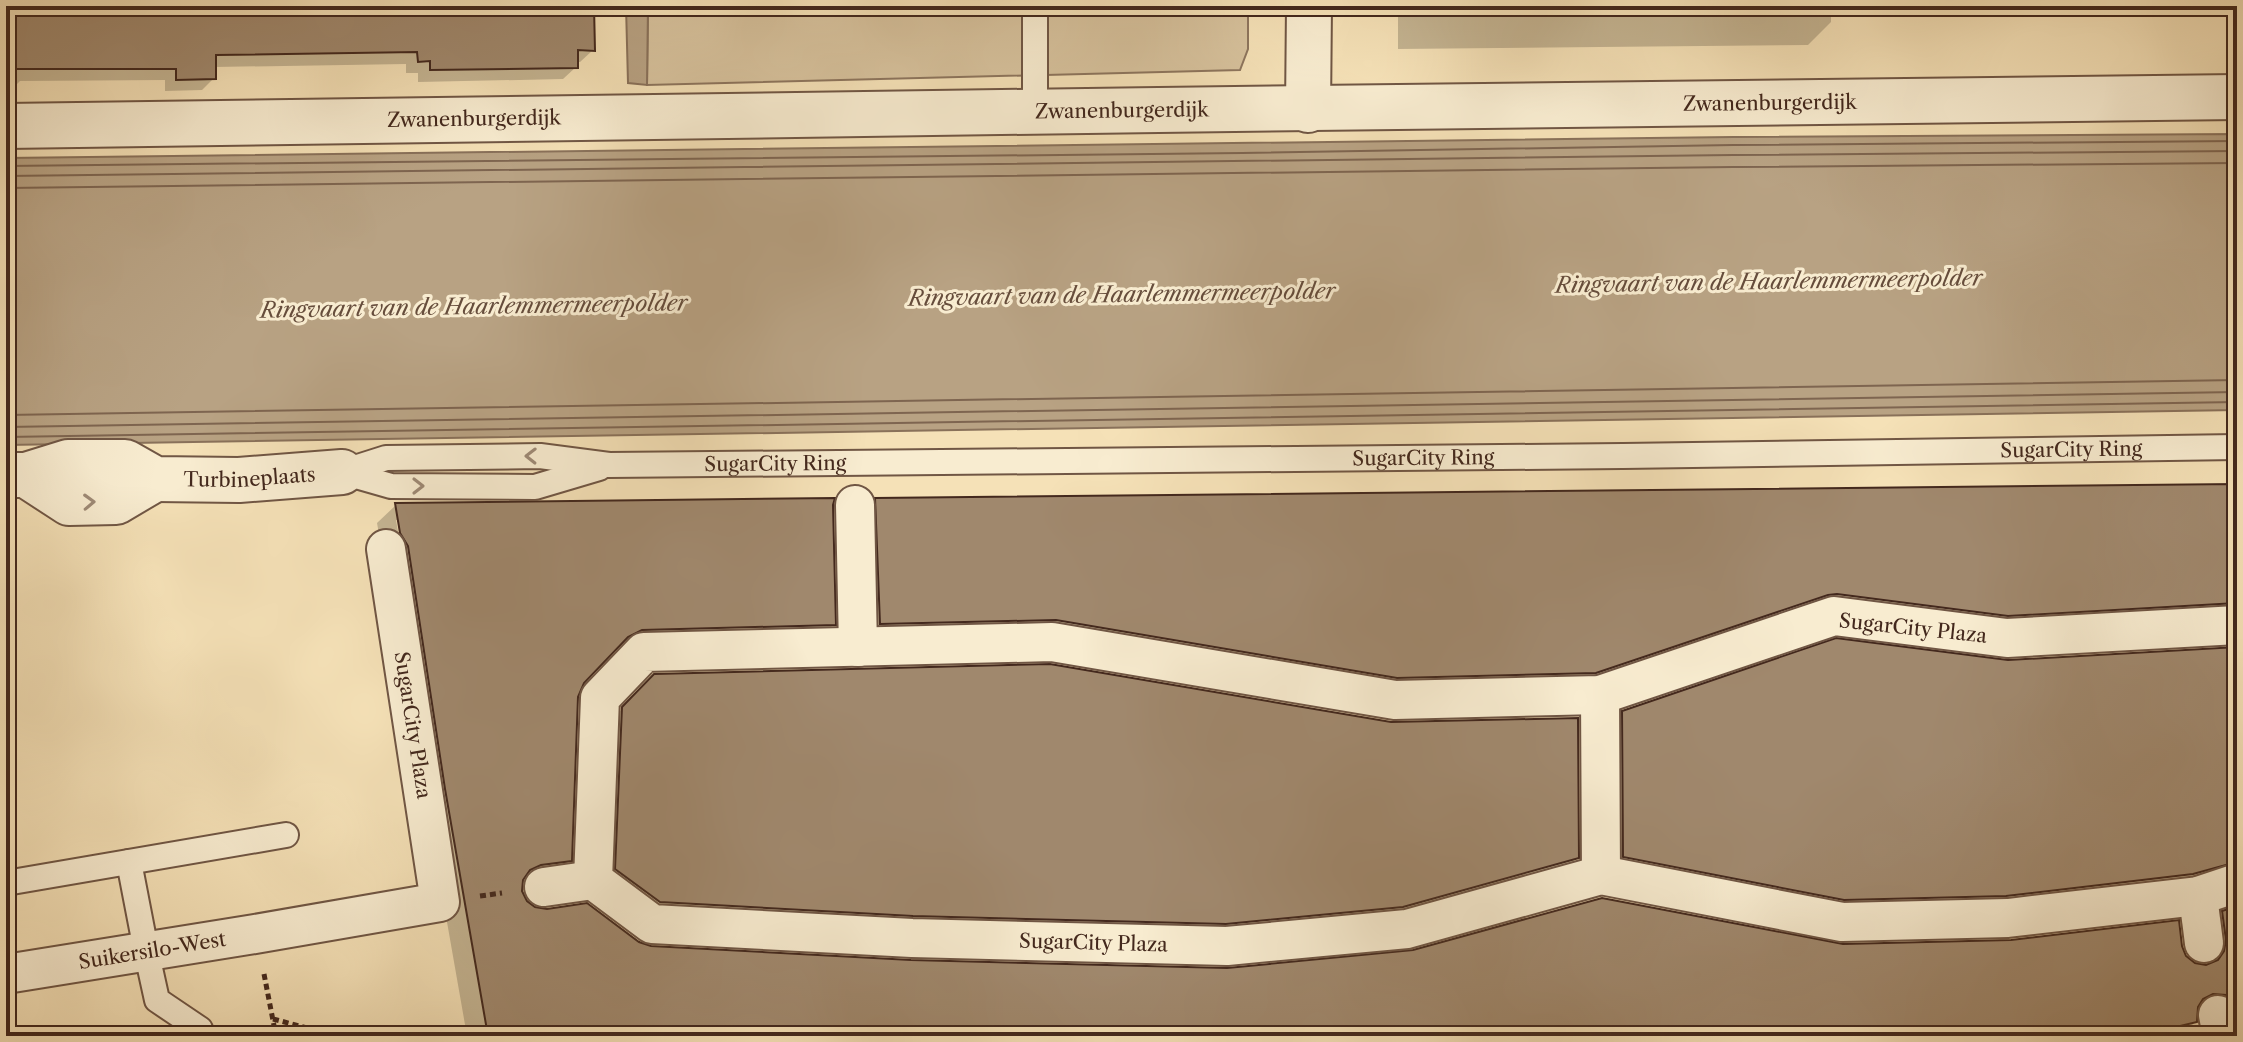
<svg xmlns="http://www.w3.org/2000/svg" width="2243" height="1042" font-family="'Libre Caslon Text',serif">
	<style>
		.green { fill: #d7c29d; stroke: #8d755d; stroke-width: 2 }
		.water { fill: #b8a283; stroke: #89715a; stroke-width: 2 }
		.shadow { fill: #0003; fill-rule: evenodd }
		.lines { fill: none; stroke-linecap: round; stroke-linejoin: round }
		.shore { stroke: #7e6550; stroke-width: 2 }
		.building { fill: #a0886d; stroke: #43281d; stroke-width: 2 }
		.service-casing { stroke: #705644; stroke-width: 28 }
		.pedestrian-casing { stroke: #705644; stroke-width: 42 }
		.minor-casing { stroke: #705644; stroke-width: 48 }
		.path { stroke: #43281d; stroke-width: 5; stroke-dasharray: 6 4; stroke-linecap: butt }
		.service { stroke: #f8ecd0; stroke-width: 24 }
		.pedestrian { stroke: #f8ecd0; stroke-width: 38 }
		.minor { stroke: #f8ecd0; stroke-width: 44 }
		.oneway { stroke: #9e8a76 }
		.labels { text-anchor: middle; stroke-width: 6; stroke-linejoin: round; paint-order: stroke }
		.street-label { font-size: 20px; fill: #43281d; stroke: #f8ecd0 }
		.water-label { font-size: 22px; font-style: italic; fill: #664d3c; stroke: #f8ecd0 }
	</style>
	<rect width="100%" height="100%" fill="#f5e1b7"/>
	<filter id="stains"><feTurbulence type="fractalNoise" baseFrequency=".0025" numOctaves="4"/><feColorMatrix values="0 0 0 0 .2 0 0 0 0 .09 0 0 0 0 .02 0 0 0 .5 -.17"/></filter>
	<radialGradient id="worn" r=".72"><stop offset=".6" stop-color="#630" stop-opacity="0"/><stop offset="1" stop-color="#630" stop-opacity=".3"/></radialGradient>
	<path class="green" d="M 648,6 L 1248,6 L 1248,49 L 1240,70 L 647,85 Z"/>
	<path class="water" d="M 626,6 L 648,6 L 647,85 L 628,83 Z
		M 2237,134 L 2237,410 L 6,445 L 6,158 L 1733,137 Z"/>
	<path class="shadow" d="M 123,6 L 593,6 L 593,50 L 580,62 L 576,62 L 576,67 L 563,79 L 418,82 L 418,73 L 406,73 L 406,64 L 214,67 L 214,78 L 202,90 L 165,91 L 165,80 L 20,81 L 11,90 L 6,90 L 6,7 L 23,7 L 23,13 L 123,12 Z
		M 1398,6 L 1831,6 L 1831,22 L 1808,45 L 1398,49 Z
		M 2237,486 L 2237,631 L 1988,634 L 1816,612 L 1576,691 L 1377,696 L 1036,638 L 862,642 L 858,519 L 876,500 Z
		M 396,505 L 834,624 L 815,643 L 622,648 L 609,654 L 582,682 L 576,696 L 570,860 L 551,879 L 521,883 L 520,891 L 526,902 L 536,910 L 650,948 L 911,962 L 1229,970 L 1842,946 L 2180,946 L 2184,957 L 2194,965 L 2207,967 L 2205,932 L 2223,913 L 2237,908 L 2237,1026 L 2205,1012 L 2195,1011 L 2195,1022 L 2181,1036 L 467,1036 L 377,523 ZM 396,520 L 400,520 L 404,543 L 400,543 Z
		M 2237,649 L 2237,890 L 1824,918 L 1605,875 L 1604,731 L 1623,712 L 2008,662 Z
		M 654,676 L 1577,858 L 1558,876 L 1383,925 L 1206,942 L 641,920 L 598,888 L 604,728 Z"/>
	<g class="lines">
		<path class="shore" d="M 6,166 L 1242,153 L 1733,145 L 2237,141
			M 6,176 L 1733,155 L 2237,151
			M 6,188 L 1733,167 L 2237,163
			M 6,415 L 2237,380
			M 6,427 L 2237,392
			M 6,437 L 2237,402"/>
	</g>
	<path class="building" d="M 176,6 L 594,6 L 595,51 L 578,50 L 578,68 L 430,70 L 430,61 L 418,62 L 417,52 L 216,55 L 216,79 L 176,80 L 176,69 L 6,69 L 6,11 L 176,9 Z
		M 2237,484 L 2237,603 L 2008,616 L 1837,594 L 1828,595 L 1596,673 L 1397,678 L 1056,620 L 880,624 L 875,498 Z
		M 835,498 L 833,505 L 836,625 L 642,630 L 628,637 L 584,683 L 578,697 L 572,861 L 541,865 L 530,870 L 523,880 L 522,891 L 527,901 L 535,907 L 547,909 L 587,903 L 639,942 L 651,946 L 911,960 L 1227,968 L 1413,950 L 1602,898 L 1843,944 L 2011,940 L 2179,920 L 2182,946 L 2186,956 L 2195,963 L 2206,965 L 2218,960 L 2224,951 L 2226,940 L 2222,911 L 2237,906 L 2237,1005 L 2234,1000 L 2226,995 L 2213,994 L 2203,999 L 2198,1007 L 2197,1022 L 2138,1036 L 488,1036 L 445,789 L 408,546 L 400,533 L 395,503 Z
		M 1836,638 L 2008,660 L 2237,647 L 2237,862 L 2193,874 L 2006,896 L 1844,900 L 1623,857 L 1622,711 Z
		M 1050,664 L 1391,722 L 1578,718 L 1579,858 L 1403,907 L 1226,924 L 913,916 L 660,902 L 615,869 L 622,707 L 654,674 Z"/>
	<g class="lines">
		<defs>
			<g id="service">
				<path d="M 1035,6 L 1035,112"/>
				<path id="s1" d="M 342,472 L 386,458 L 540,456 L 609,465 L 1623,456 L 2237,447"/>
				<path d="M 342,472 L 391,486 L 535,487 L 599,468"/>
				<path d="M 129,862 L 146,950 L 157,1000 L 200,1029"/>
				<path d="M 6,883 L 286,835"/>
			</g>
			<g id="pedestrian">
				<path d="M 855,505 L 858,647"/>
				<path id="s2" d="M 2237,625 L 2007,638 L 1834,616 L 1600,695 L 1395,700 L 1052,642 L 644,652 L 600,698 L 593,880 L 652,924 L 912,938 L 1227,946 L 1407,929 L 1601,875 L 1842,922 L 2008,918 L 2198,896 L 2237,883"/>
				<path d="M 1600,695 L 1601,875"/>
				<path d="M 544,887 L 593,880"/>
				<path d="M 2198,896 L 2204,943"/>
				<path id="s3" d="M 6,974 L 255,934 L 440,902 L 386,549"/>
				<path d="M 2218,1015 L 2222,1036"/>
			</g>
			<g id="minor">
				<path d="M 1308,110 L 1309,6"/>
				<path id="s4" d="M 6,126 C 750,113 1493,107 2237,97"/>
				<path id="s5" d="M 6,475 L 26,475 L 68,462 L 125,462 L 155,479 L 239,480 L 342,472"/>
				<path d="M 26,475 L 69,503 L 116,502 L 155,479"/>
			</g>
		</defs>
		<use href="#service" class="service-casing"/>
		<use href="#pedestrian" class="pedestrian-casing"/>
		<use href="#minor" class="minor-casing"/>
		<path class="path" d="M 480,896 L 502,893
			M 264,974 L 276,1036
			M 273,1019 L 338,1036"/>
		<use href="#service" class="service"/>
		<use href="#pedestrian" class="pedestrian"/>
		<use href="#minor" class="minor"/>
	</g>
	<defs><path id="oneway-chevron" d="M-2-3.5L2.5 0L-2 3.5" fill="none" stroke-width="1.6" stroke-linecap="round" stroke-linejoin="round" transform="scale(2)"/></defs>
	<g class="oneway">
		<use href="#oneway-chevron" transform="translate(531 456) rotate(-179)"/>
		<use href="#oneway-chevron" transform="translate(418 486)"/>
		<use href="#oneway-chevron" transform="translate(89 502) rotate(-2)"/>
	</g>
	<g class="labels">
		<g class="street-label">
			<text dy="7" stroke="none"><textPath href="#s4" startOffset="1764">Zwanenburgerdijk</textPath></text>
			<text dy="7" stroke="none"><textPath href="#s4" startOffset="1116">Zwanenburgerdijk</textPath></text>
			<text dy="7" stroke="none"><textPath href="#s4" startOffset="468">Zwanenburgerdijk</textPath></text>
			<text dy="7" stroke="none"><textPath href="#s1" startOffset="1732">SugarCity Ring</textPath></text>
			<text dy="7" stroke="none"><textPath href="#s1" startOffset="1084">SugarCity Ring</textPath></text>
			<text dy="7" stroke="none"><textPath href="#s1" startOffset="436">SugarCity Ring</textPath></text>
			<text dy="7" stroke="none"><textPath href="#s5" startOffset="250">Turbineplaats</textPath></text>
			<text transform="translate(1913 628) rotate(6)" y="7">SugarCity Plaza</text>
			<text transform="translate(413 725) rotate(81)" y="7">SugarCity Plaza</text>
			<text dy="7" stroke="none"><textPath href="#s2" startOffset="2374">SugarCity Plaza</textPath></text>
			<text dy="7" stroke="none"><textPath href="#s3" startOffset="148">Suikersilo-West</textPath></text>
		</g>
		<g class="water-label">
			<text transform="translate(1769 281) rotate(-1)" y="8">Ringvaart van de Haarlemmermeerpolder</text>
			<text transform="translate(1122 294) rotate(-1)" y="8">Ringvaart van de Haarlemmermeerpolder</text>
			<text transform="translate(474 306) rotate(-1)" y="8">Ringvaart van de Haarlemmermeerpolder</text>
		</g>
	</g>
	<rect width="2243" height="1042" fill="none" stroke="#f5e1b7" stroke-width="32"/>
	<rect x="8" y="8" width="2227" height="1026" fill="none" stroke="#43281d" stroke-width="4"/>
	<rect x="16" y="16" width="2211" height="1010" fill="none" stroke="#43281d" stroke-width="2"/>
	<rect width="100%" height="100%" filter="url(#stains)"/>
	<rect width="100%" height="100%" fill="url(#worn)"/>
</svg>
